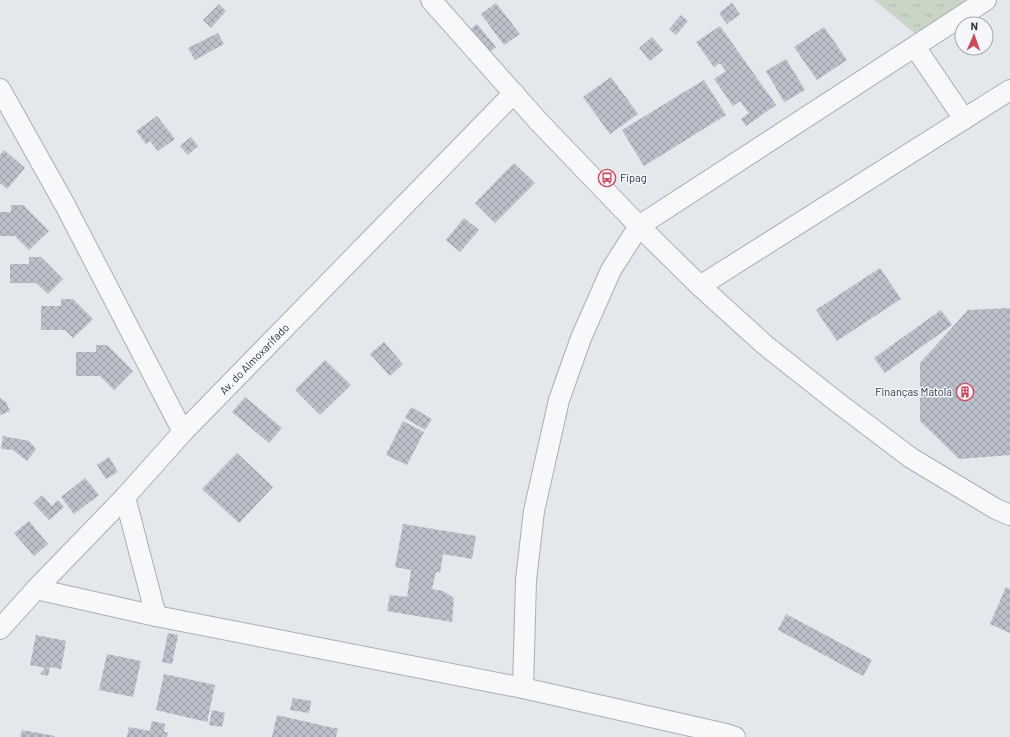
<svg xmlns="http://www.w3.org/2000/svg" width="1010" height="737" font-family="Barlow,sans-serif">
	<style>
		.park { fill: url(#park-tufts) }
		.building { fill: url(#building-cross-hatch) }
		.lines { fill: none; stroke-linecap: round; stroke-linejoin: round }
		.minor-casing { stroke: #a9aeb7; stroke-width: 22 }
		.minor { stroke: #f7f8fa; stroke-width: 20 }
		.labels { text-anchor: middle; stroke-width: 3; stroke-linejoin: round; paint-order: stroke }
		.poi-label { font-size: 11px; fill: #2b3445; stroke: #f4f6f9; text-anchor: start }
		.street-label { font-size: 11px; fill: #2b3445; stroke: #f4f6f9 }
	</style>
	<defs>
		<pattern id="park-tufts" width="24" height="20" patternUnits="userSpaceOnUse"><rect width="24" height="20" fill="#c9d6c5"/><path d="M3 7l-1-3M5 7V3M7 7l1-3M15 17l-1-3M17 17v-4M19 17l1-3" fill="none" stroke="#adb8ab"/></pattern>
		<pattern id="building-cross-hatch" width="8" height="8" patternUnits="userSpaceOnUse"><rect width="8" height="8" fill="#bbc0ca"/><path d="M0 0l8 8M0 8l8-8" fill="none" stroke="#989da6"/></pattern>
	</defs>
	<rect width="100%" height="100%" fill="#e4e7ec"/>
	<path class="park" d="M 874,0 L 968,0 L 917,35 Z"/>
	<path class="building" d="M 496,3 L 520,34 L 504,45 L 481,14 Z
		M 732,3 L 740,14 L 727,24 L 719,13 Z
		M 219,4 L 226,11 L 211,28 L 203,20 Z
		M 681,15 L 688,21 L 676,35 L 669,29 Z
		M 477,24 L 496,47 L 486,55 L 467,32 Z
		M 720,26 L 776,105 L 746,126 L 741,119 L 749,113 L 740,101 L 733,106 L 714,79 L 726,71 L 720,63 L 714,67 L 696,42 Z
		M 824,27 L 847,60 L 817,80 L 794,47 Z
		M 218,33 L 224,44 L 195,60 L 188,48 Z
		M 652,37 L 663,50 L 650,61 L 639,48 Z
		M 786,59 L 805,90 L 784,102 L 766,71 Z
		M 611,77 L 638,114 L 610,134 L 583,97 Z
		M 704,80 L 726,115 L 644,166 L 622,130 Z
		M 157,116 L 175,139 L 158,151 L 150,141 L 146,144 L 136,131 Z
		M 191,137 L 198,146 L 188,155 L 180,146 Z
		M 4,150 L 25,168 L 7,189 L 0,183 L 0,155 Z
		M 514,163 L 535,183 L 495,223 L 475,203 Z
		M 11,205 L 23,205 L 49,231 L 29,250 L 15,236 L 0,236 L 0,212 L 11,212 Z
		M 464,218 L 479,230 L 460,252 L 446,240 Z
		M 29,257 L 41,257 L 63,279 L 48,294 L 36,283 L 10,283 L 10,264 L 29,264 Z
		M 880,268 L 901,299 L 837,341 L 816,310 Z
		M 61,299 L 73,299 L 93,319 L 73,338 L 65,330 L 41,330 L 41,306 L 61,306 Z
		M 1010,308 L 1010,455 L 959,459 L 920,421 L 920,363 L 968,310 Z
		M 941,310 L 952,325 L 885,373 L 874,358 Z
		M 384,342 L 403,364 L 390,376 L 370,354 Z
		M 96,345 L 107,345 L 133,371 L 114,390 L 100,376 L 76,376 L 76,352 L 96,352 Z
		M 325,360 L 351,385 L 320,415 L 295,390 Z
		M 245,397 L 282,428 L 269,443 L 232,412 Z
		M 0,398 L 6,402 L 10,411 L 0,415 Z
		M 411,407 L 432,419 L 425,430 L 405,418 Z
		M 403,421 L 424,432 L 407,465 L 386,455 Z
		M 3,436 L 29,441 L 36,449 L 27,461 L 13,450 L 1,449 Z
		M 237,453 L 273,487 L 239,523 L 202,489 Z
		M 109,457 L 118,472 L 106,479 L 97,465 Z
		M 85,478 L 99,495 L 74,514 L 61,497 Z
		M 42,495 L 52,506 L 58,500 L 64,507 L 49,520 L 33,503 Z
		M 29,521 L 48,544 L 34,556 L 14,533 Z
		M 403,524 L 476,536 L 472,559 L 443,554 L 440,573 L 436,572 L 432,589 L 443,591 L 454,598 L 452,622 L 387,611 L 390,595 L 407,597 L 411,570 L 395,567 Z
		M 1006,587 L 1010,589 L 1010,633 L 990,624 Z
		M 786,614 L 872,660 L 863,676 L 778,630 Z
		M 168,633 L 178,635 L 172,664 L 162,662 Z
		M 36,635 L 66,641 L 61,669 L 50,667 L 48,676 L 40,674 L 45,668 L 30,665 Z
		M 107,654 L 141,661 L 133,697 L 99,690 Z
		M 164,674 L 215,685 L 207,722 L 156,710 Z
		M 293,698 L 311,701 L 309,713 L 290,710 Z
		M 212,710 L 225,713 L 222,727 L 209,725 Z
		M 277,715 L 338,729 L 336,737 L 272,737 Z
		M 152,721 L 165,724 L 164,732 L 168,732 L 167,737 L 127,737 L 129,727 L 150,731 Z
		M 22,730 L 55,736 L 55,737 L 20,737 Z"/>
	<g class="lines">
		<defs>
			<g id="minor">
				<path d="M 431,0 L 539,122 L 639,226 L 700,286 L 765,345 L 837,402 L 911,458 L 996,509 L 1010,515"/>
				<path d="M 915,47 L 964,119"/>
				<path d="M 0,89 L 65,205 L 183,432"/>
				<path d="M 700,286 L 1010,90"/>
				<path d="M 125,497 L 156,616"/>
				<path d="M 36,589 L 156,616 L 523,688 L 726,734 L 735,737"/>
				<path id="s1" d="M 0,629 L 36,589 L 125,497 L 183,432 L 514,93"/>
				<path d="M 523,688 L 526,580 L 534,511 L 559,400 L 581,338 L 611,270 L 639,226 L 986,0"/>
			</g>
		</defs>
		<use href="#minor" class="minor-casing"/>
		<use href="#minor" class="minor"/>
	</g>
	<defs>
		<symbol id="bus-ring" viewBox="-11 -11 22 22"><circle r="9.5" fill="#f4f6f9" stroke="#d1495b" stroke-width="1.5"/><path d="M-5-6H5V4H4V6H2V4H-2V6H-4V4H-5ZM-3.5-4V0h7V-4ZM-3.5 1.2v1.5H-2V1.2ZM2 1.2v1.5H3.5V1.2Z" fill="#d1495b"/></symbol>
		<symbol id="building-ring" viewBox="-11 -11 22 22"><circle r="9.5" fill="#f4f6f9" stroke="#d1495b" stroke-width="1.5"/><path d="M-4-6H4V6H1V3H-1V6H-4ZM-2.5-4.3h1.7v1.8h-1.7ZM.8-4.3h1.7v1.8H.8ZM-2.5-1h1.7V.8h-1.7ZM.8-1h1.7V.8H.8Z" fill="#d1495b"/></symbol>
	</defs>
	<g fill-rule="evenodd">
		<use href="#bus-ring" x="597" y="168" width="20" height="20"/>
		<use href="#building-ring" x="955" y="382" width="20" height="20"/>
	</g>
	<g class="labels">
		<g class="poi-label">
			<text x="620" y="182">Fipag</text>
			<text x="952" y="396" text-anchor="end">Finanças Matola</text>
		</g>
		<g class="street-label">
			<text dy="4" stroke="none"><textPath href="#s1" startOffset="371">Av. do Almoxarifado</textPath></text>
		</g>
	</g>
	<g transform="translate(974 36) rotate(2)"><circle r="19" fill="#f4f6f9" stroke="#a4a8b1"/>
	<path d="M0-3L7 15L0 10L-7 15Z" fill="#d1495b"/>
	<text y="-6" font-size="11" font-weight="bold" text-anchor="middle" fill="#2b3445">N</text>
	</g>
</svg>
